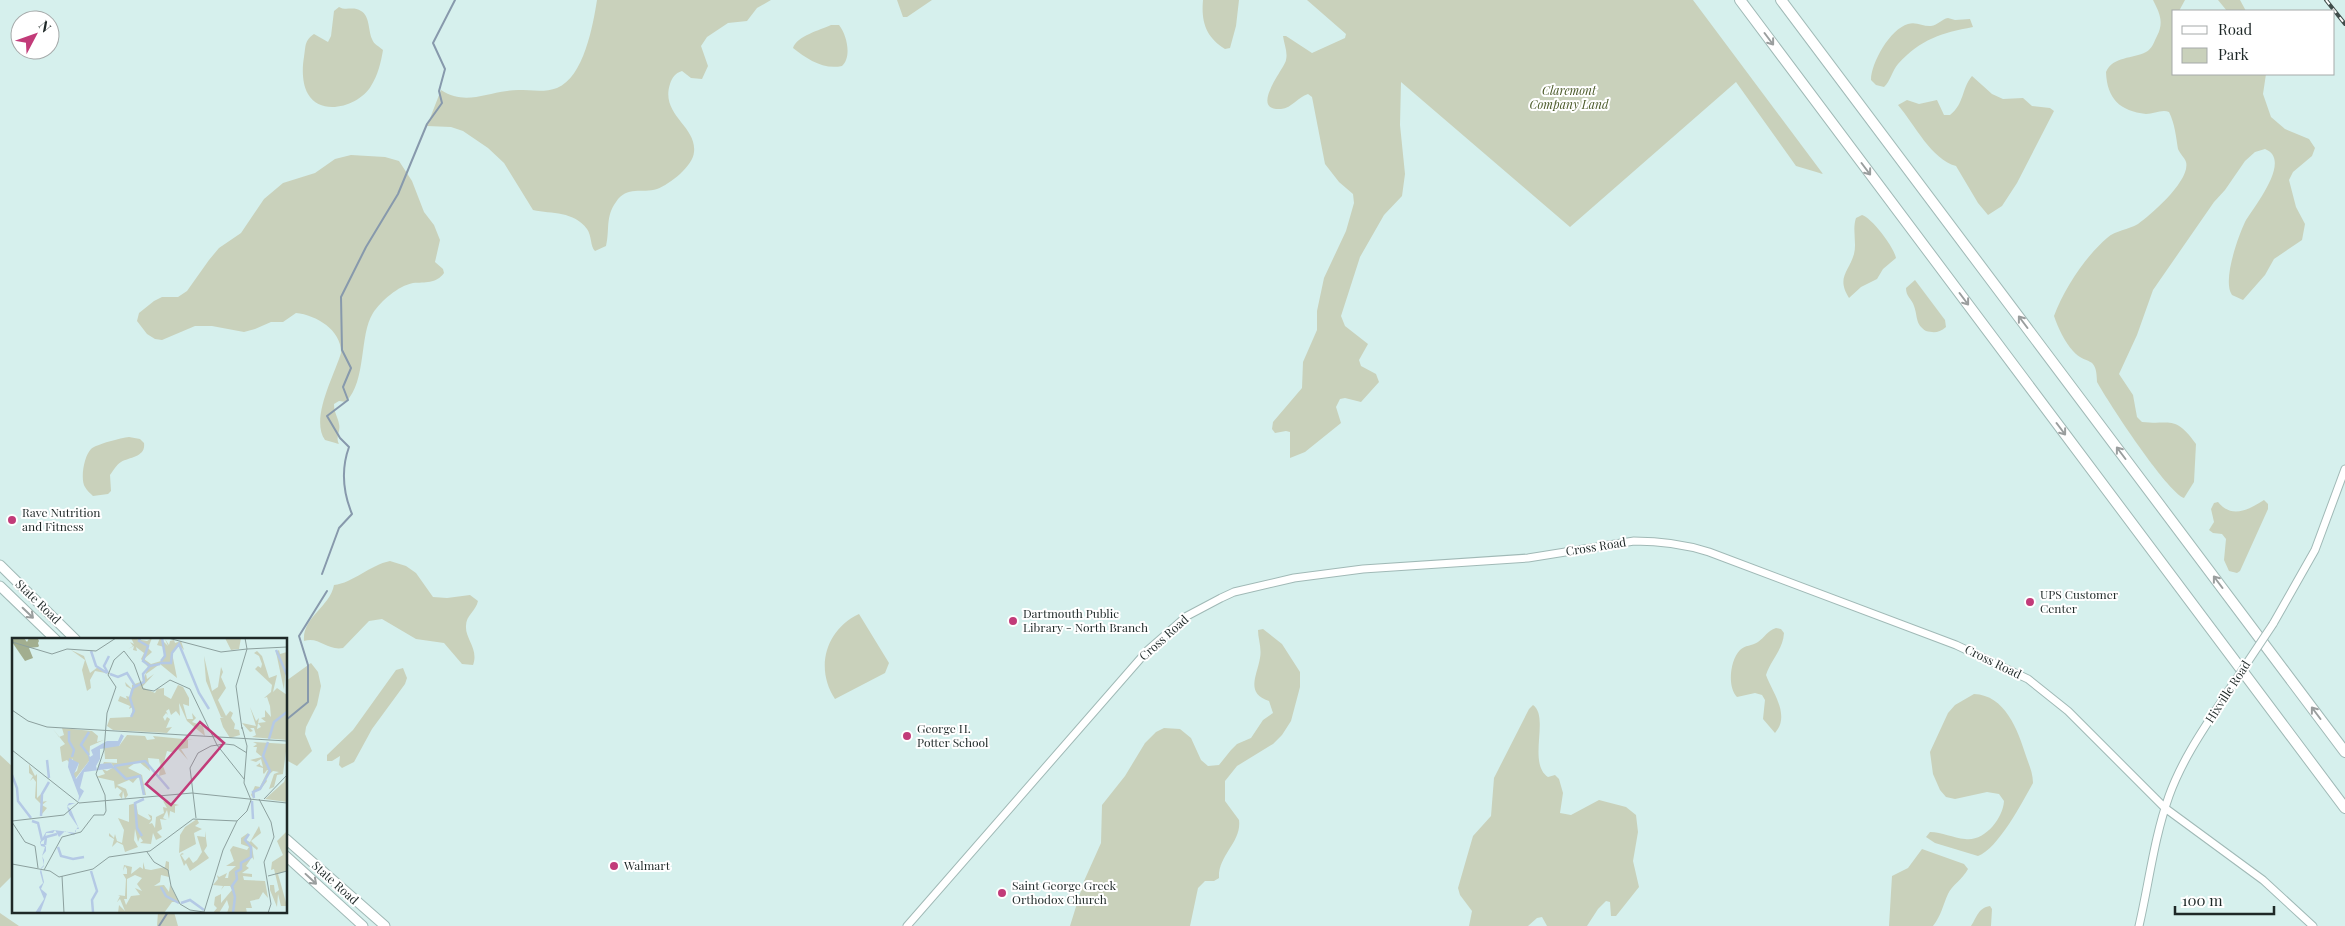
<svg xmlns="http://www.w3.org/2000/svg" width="2345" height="926" font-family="'Playfair Display',serif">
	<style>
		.green { fill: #c9d1bb }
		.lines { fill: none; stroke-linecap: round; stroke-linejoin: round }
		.stream { stroke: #8799ac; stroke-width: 2 }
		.minor-casing { stroke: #a0b9b6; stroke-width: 9 }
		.major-casing { stroke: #a0b9b6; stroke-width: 11 }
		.highway-casing { stroke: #a0b9b6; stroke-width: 12 }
		.minor { stroke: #fff; stroke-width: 7 }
		.major { stroke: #fff; stroke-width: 9 }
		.highway { stroke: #fff; stroke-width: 10 }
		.rail-casing { stroke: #404d4b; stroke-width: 4 }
		.rail { stroke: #fff; stroke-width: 2; stroke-dasharray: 5.5; stroke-linecap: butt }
		.minor-bridge-casing { stroke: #a0b9b6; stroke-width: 9; stroke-linecap: butt }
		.minor-bridge { stroke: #fff; stroke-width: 7 }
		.oneway { stroke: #9a9e9e }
		.poi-dot { fill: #c23b79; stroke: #fff; stroke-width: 2 }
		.labels { text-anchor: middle; stroke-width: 4; stroke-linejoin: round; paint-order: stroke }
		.park-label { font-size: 12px; font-style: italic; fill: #4b5a29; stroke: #fff }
		.poi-label { font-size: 12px; fill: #1e2827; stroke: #fff; text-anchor: start }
		.street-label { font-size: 12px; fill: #1e2827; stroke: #fff }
		.inset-river { fill: none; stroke: #b4c9e5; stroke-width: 2.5 }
		.inset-road { fill: none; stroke: #8ca09e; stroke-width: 1 }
		.view { fill: #c23b79; fill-opacity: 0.15; stroke: #c23b79; stroke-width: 2.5 }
		.inset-edge { fill: none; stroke: #1e2827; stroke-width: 2.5 }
	</style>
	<rect width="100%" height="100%" fill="#d6f0ed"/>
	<path class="green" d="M 597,0 L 771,0 L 757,8 L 747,21 L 728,23 L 707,37 L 701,46 L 708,66 L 702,79 L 691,78 L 682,71 C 675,73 672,78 670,84 C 660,115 697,126 694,152 C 693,166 670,184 657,189 C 642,194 627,185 616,202 C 605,217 610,230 606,246 L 595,251 C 590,246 592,236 587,229 C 574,211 552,214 533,210 L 504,163 L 488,148 L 463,131 L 451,127 L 427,126 L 441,90 C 464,105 483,94 507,91 C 523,88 542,94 557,88 C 584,77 593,25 597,0 Z
		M 897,0 L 932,0 L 907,17 L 903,17 Z
		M 1203,0 L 1239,0 L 1236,26 L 1230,48 L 1225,49 C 1206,37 1201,22 1203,0 Z
		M 1307,0 L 1693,0 L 1823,174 L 1796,166 L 1736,82 L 1570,227 L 1401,82 L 1400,125 L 1405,174 L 1402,196 L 1384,215 L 1360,257 L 1341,316 L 1345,326 L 1368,344 L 1359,360 L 1361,366 L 1376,374 L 1379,382 L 1361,402 L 1345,398 L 1340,399 L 1336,407 L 1341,423 L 1305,452 L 1290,458 L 1290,432 L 1286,431 L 1275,433 L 1272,429 L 1273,422 L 1302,388 L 1303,362 L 1317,330 L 1317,311 L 1324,278 L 1346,231 L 1354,203 L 1353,194 L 1339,182 L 1325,164 L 1312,97 L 1308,94 C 1298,97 1292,108 1281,109 C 1248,111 1285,68 1286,60 C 1288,52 1284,44 1283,36 L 1286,36 L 1312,53 L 1345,38 L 1346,34 Z
		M 2153,0 L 2185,0 L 2179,11 L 2174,11 L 2174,74 L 2266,74 L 2263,94 L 2271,117 L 2285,129 L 2309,139 L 2315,148 L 2312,156 L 2293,172 L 2289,180 L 2296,207 L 2305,224 L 2302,240 L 2274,259 L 2265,275 L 2243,300 L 2232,295 C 2222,281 2238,237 2245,222 C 2253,208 2293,160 2265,149 L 2255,152 L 2245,161 L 2225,190 L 2214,202 L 2153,290 L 2137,335 L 2119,374 L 2133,395 L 2137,417 L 2142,422 C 2171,425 2175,415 2196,444 L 2194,482 L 2184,498 C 2167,492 2108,402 2097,382 C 2097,354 2086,366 2073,351 C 2065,342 2058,328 2054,316 C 2064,289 2085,257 2107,238 C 2116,230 2128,230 2138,224 C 2151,215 2191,180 2186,162 C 2185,158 2180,154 2178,149 C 2176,137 2175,124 2169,112 C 2162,109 2154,114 2146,114 C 2120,111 2107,99 2106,72 C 2113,56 2133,59 2146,52 C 2152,49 2154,42 2157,36 C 2164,22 2160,14 2153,0 Z
		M 2218,0 L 2240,0 L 2246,11 L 2227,11 Z
		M 339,7 C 345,11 354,6 361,11 C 370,16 368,30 372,39 C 374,45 379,46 383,50 C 381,62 378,75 371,86 C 360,105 322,118 308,94 C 302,84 302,68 304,57 C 306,46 304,41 314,34 L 328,42 L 331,36 L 334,11 Z
		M 1948,18 L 1955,20 L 1970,19 L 1973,27 C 1941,33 1921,39 1898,64 C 1892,71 1890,82 1884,87 L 1876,85 L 1871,80 C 1871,63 1890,29 1908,24 C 1916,21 1924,27 1931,26 C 1938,25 1942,19 1948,18 Z
		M 831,25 L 839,25 C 847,35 852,57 842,66 C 823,70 807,59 793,48 C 797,36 820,30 831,25 Z
		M 1972,76 L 1992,94 L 2003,99 L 2023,98 L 2032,106 L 2050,108 L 2054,111 L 2017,183 L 2002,206 L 1988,215 L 1978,203 L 1956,166 C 1931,159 1915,125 1898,105 L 1907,100 L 1919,104 L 1937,100 L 1944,115 L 1950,115 C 1965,103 1961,89 1972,76 Z
		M 351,155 L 385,157 L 399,161 L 412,181 L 424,212 L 434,225 L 440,240 L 435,262 L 443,269 L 444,273 C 436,284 425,282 413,283 C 398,286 381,301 373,313 C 359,335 367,380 346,402 L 339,401 L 334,404 C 334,413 338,417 339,424 C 341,432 335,436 339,444 L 325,440 C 310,419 334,376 341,353 C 342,331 317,315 296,313 L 283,322 L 271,322 L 255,329 L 244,332 L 212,326 L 195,326 L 162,340 L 155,339 L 147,334 L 137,321 L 139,313 L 154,301 L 162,297 L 178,297 L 187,291 L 209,260 L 219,248 L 241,233 L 264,199 L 283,183 L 315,173 L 335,159 Z
		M 1862,215 C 1872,218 1894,247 1896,258 L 1883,269 L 1877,279 L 1861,287 L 1849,298 C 1836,277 1849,272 1854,254 C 1857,242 1852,230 1856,218 Z
		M 1915,280 L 1945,320 L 1946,327 C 1939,333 1934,333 1926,331 C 1915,324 1918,317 1914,306 C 1912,299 1906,297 1906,288 Z
		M 129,437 L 140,439 L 144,443 C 146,457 130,457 121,462 C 116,465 113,471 110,475 L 111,491 L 108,494 L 93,496 C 91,494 87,491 85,487 C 80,479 84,456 91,449 C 97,444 121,438 129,437 Z
		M 2264,500 L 2268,504 L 2268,509 L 2240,571 L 2237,573 L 2229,571 L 2224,560 L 2226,539 L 2222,534 L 2213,533 L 2209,530 L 2214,522 L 2211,509 L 2214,503 L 2218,502 C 2232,519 2248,510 2264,500 Z
		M 390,561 L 406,566 L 416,573 L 433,597 L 447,598 L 470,595 L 478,601 C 476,611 466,615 466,626 C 465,639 479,649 473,665 L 462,664 L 444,643 L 416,639 L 382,619 L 369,621 L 343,648 C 327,651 319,636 304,641 C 302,617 330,607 334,585 C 353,583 370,565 390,561 Z
		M 859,614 L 889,663 L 885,673 L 835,699 C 815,669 825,630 859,614 Z
		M 1776,628 L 1781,629 L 1784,633 C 1783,650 1771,659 1766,675 C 1772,692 1791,715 1775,733 L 1763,719 L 1765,700 L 1762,695 L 1755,693 L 1737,697 C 1727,687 1730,660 1740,650 C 1745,645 1752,646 1758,642 C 1765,637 1767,631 1776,628 Z
		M 1263,629 L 1282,644 L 1300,672 L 1300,687 L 1291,721 L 1282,735 L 1273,744 L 1237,766 L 1225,781 L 1225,801 L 1239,820 C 1242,842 1218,855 1219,878 L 1214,881 L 1205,881 L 1198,888 L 1190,926 L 1070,926 L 1084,881 L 1101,843 L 1102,805 L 1125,776 L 1145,743 L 1156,732 L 1164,728 L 1180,729 L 1191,738 L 1201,760 L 1208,766 L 1219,765 L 1231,750 L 1237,744 L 1251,738 L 1263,720 L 1273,713 L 1269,701 C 1245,693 1257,676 1260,658 C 1262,648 1258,639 1258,630 Z
		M 311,663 L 318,672 L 321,686 L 317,705 L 306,727 L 305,734 L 312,751 L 297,766 L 286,760 L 286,681 Z
		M 403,668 L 407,678 L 405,684 L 372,729 L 354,762 L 342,768 L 339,765 L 340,756 L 332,761 L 327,761 L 327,755 L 353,730 L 396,670 Z
		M 1974,694 C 2005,695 2018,730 2026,756 C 2029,765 2033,773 2033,783 C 2023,801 1998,849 1978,856 L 1935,843 L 1926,837 L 1930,832 C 1942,832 1953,838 1965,839 C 1984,842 2003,819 2004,801 L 1999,794 L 1987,792 L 1955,799 L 1946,797 L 1940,790 L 1933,774 L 1930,752 L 1948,713 L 1955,705 Z
		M 1533,705 C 1550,717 1527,763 1548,777 L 1555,775 L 1559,779 L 1563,793 L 1560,813 L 1571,815 L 1599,800 L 1626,807 L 1636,815 L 1638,832 L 1633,861 L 1639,887 L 1616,916 L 1611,916 L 1610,902 L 1606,901 L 1598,909 L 1587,926 L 1547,926 L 1542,917 L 1537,918 L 1528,926 L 1469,926 L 1472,911 L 1460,895 L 1458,888 L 1473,836 L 1491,816 L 1494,778 L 1529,709 Z
		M 0,755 L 14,768 L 14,874 L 0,888 Z
		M 1922,849 L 1964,864 L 1968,869 C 1963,879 1952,885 1948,894 C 1943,905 1941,916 1933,926 L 1889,926 L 1892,876 L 1908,868 Z
		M 1990,906 L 1992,909 L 1991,926 L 1971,926 C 1977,917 1978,908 1990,906 Z
		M 158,912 L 174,912 L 178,926 L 157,926 Z
		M 0,913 L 19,926 L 0,926 Z"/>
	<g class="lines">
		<path class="stream" d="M 322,574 L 339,528 L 352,514 C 343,492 341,469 349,447 L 340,438 L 327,416 L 348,400 L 343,387 L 351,368 L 342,350 L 341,297 L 366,247 L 398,194 L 427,124 L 442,103 L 439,91 L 445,69 L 433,43 L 455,0
			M 286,720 L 308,702 L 308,665 L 299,636 L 327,591
			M 159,926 L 168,912"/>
		<defs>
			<path id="minor" d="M 2273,624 L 2315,550 L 2345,469
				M 907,926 L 1147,651 L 1187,616 L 1221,598 L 1234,592 L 1294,578 L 1363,569 L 1528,558 L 1634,541 C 1660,541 1684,544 1709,552 L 1956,645 L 2028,679 L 2068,711 L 2165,808 L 2263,880 L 2313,926
				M 2139,926 C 2149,883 2154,838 2169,796 C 2183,757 2207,724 2229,690"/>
			<path id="major" d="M 0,565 L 76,640
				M 0,586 L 56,640
				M 286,839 L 385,926
				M 286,856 L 363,926"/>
			<path id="highway" d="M 1740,0 L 2345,808
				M 1781,0 L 2345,752"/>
		</defs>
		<use href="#minor" class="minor-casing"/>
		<use href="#major" class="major-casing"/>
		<use href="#highway" class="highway-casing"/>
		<use href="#minor" class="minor"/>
		<use href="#major" class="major"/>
		<use href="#highway" class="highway"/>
		<defs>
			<path id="rail" d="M 2326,0 L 2345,24"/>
		</defs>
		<use href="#rail" class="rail-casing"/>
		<use href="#rail" class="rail"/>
		<defs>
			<path id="minor-bridge" d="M 2229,690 L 2273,624"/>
		</defs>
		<use href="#minor-bridge" class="minor-bridge-casing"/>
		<use href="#minor-bridge" class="minor-bridge"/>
	</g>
	<defs><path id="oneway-shaft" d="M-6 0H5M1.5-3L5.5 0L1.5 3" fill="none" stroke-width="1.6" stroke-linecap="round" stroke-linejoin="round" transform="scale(1.25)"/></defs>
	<g class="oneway">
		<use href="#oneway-shaft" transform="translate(1769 39) rotate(53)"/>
		<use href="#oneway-shaft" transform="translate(1866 169) rotate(53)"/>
		<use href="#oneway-shaft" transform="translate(1964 299) rotate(53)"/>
		<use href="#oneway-shaft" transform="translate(2023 322) rotate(-127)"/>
		<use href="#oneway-shaft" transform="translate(2061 429) rotate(53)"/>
		<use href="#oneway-shaft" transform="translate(2121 453) rotate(-127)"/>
		<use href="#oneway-shaft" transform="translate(2218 582) rotate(-127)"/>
		<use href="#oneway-shaft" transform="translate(28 613) rotate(44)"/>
		<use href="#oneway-shaft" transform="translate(2316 713) rotate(-127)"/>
		<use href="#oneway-shaft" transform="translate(311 879) rotate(43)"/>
	</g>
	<g class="poi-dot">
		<circle cx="12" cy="520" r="5"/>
		<circle cx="2030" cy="602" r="5"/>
		<circle cx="1013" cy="621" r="5"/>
		<circle cx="907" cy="736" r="5"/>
		<circle cx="614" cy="866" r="5"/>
		<circle cx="1002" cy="893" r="5"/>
	</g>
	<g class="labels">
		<g class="park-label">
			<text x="1569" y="95">Claremont<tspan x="1569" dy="14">Company Land</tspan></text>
		</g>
		<g class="poi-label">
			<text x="22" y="517">Rave Nutrition<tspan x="22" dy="14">and Fitness</tspan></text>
			<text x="2040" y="599">UPS Customer<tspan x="2040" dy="14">Center</tspan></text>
			<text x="1023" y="618">Dartmouth Public<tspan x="1023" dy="14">Library - North Branch</tspan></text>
			<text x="917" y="733">George H.<tspan x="917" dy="14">Potter School</tspan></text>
			<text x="624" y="870">Walmart</text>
			<text x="1012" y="890">Saint George Greek<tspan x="1012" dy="14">Orthodox Church</tspan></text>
		</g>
		<g class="street-label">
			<text transform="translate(1596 547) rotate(-9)" y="4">Cross Road</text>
			<text transform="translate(38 602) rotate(44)" y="4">State Road</text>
			<text transform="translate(1164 638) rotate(-42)" y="4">Cross Road</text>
			<text transform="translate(1993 662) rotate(26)" y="4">Cross Road</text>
			<text transform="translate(2228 692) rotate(-57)" y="4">Hixville Road</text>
			<text transform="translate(335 883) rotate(42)" y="4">State Road</text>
		</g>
	</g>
	<g transform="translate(12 638)">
		<rect width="275" height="275" fill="#d6f0ed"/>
		<path d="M 119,0 L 135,3 L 140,0 L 136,10 L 140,14 L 132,21 L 139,26 L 149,23 L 152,17 L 152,9 L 145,7 L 148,0 L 156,8 L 153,1 L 157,7 L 158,3 L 162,2 L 163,5 L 169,3 L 172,12 L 166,6 L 160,15 L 165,40 L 148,26 L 134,36 L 135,41 L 142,36 L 130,49 L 143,55 L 145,51 L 152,50 L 152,57 L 159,61 L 166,47 L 171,49 L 177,60 L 177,68 L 171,66 L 175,81 L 181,81 L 180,75 L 184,80 L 180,84 L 191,88 L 193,98 L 175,83 L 167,65 L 168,78 L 164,73 L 159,77 L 157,71 L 154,73 L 156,77 L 154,75 L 151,79 L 153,83 L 155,79 L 158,81 L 154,90 L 160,89 L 155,95 L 101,92 L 95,88 L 98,80 L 119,79 L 121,69 L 117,71 L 118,68 L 106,63 L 108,58 L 115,61 L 114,58 L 118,59 L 119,51 L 114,48 L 113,44 L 120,51 L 120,47 L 131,43 L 136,29 L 129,21 L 132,15 L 124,9 L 125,13 L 121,12 L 122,8 L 116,11 L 121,8 L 118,4 L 122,6 ZM 213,0 L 229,0 L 227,11 L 219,12 ZM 59,12 L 72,18 L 78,35 L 86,29 L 99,36 L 83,33 L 78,42 L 79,50 L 75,53 L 70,32 L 73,22 ZM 267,12 L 268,16 L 275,14 L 272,52 L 264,14 ZM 245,13 L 250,18 L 257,40 L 265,37 L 261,54 L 265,50 L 275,57 L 275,102 L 240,99 L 244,97 L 242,90 L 238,90 L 241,93 L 238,94 L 230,85 L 244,88 L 238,69 L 244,83 L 247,80 L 245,91 L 249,89 L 246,85 L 254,84 L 249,80 L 253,79 L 253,72 L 259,79 L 258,68 L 255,59 L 252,60 L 259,54 L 260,47 L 243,31 L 246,28 L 249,30 L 250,26 L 247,18 L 242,15 ZM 192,18 L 200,53 L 206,49 L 209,29 L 211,34 L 209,39 L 214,50 L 206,62 L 214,78 L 218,73 L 221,75 L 219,80 L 223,86 L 222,91 L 227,92 L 228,97 L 218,100 L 211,89 L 208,80 L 212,79 L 209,79 L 194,43 ZM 50,90 L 80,93 L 86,98 L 85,104 L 92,102 L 78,108 L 77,123 L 63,141 L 60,136 L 65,133 L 67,125 L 63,127 L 60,120 L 59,126 L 55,122 L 50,124 L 48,109 L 53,106 L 41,91 L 47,99 L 52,97 ZM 115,97 L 133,98 L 135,102 L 143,101 L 141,98 L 181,102 L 176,102 L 176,110 L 169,111 L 176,122 L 166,111 L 162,112 L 163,115 L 155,113 L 151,128 L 154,136 L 147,138 L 149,122 L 148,126 L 147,121 L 136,120 L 138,133 L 126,123 L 116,130 L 130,137 L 134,157 L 131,157 L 127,138 L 121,145 L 117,142 L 105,147 L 114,151 L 116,157 L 113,161 L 111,153 L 110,161 L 107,157 L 110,153 L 105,149 L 103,151 L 102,143 L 84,139 L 93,136 L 90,131 L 95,133 L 102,129 L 99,125 L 97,127 L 90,128 L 92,124 L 105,125 L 105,121 L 93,121 L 92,108 L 107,108 ZM 241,104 L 275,106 L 271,136 L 265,137 L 262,149 L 257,151 L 262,136 L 267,134 L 261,133 L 253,140 L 255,143 L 249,151 L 243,153 L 242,161 L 239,157 L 243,148 L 248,149 L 256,132 L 255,132 L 252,136 L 251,135 L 251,130 L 244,128 L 248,125 L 248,127 L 251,129 L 249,121 L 244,124 L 238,122 L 250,119 L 244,114 L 245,109 L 241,109 L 245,106 ZM 17,126 L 23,138 L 25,136 L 25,160 L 31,154 L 29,164 L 35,163 L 30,167 L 35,170 L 30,176 L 29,166 L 23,160 L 24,144 L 21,140 L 18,143 L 21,138 L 17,135 ZM 274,139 L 275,164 L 253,161 L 272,144 ZM 151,163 L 167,167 L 163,168 L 163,175 L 158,173 L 157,181 L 155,172 L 151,180 L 155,182 L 148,181 L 150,191 L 145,194 L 150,199 L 144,202 L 141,195 L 139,206 L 128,205 L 131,203 L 128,199 L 126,204 L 123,191 L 122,202 L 126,209 L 113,214 L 111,207 L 105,204 L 100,209 L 102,201 L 97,198 L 97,201 L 97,195 L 102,200 L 103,196 L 105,203 L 110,205 L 112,192 L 106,180 L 117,184 L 117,167 L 124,165 L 126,176 L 137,182 L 139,181 L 136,176 L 140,178 L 140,182 L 137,186 L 140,185 L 143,190 L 144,179 L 152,175 L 151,169 L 155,170 ZM 185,181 L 187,185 L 183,188 L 190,191 L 182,195 L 184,206 L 167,215 L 168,197 L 173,189 ZM 247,188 L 249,195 L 239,203 L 246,210 L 245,212 L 240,208 L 242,222 L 240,219 L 234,228 L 237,230 L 230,235 L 240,236 L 240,239 L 231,238 L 232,242 L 253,243 L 256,260 L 251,254 L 247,261 L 238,263 L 240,270 L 234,270 L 235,275 L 215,275 L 217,269 L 215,262 L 207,275 L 201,275 L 205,270 L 202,267 L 203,259 L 209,256 L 209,265 L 220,252 L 218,248 L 212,248 L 209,252 L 211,248 L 201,247 L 206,241 L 205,237 L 207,239 L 215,235 L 213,240 L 216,240 L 217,234 L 224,228 L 214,228 L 222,223 L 218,212 L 221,208 L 235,212 L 237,209 L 229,206 L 229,200 L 236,195 L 234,202 L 238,204 ZM 193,193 L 195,208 L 192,213 L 197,220 L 178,233 L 174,225 L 172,228 L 168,217 L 170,215 L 172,216 L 169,217 L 173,223 L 177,219 L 181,225 L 185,222 L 190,214 L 185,198 L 193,199 ZM 275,193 L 275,233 L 266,236 L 275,268 L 269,268 L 266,256 L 265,269 L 258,252 L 258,247 L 262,247 L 263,255 L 267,252 L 262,231 L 259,232 L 260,224 L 271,217 L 265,203 ZM 154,223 L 157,224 L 157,239 L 149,237 L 148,244 L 142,248 L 152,247 L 157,254 L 158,247 L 167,264 L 160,264 L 152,275 L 106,275 L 107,267 L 113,273 L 108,261 L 105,264 L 108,258 L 106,257 L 113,258 L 114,241 L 111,236 L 115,236 L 115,231 L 113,228 L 111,233 L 112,227 L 120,229 L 119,236 L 128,229 L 131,231 L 131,224 L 133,231 L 139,232 L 153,229 ZM 123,237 L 130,240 L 125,246 L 130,253 L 123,250 L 128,257 L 119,258 L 114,267 L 112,261 L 115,261 L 115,241 Z" fill="#c9d1bb" fill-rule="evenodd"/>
		<path d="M 2,0 L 12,0 L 15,4 L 17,0 L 28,1 L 26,1 L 27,3 L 26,5 L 27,8 L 26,9 L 17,10 L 21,20 L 13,23 L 0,4 Z" fill="#a2ae8f"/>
		<path d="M 109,96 L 112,98 L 107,108 L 88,111 L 88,121 L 84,128 L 85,132 L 87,126 L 99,125 L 103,130 L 72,134 L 68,150 L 72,153 L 66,164 L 67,158 L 56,129 L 57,120 L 67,125 L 62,136 L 64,141 L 77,123 L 76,116 L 78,119 L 81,117 L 79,112 L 95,103 L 106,103 ZM 57,165 L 63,165 L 55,168 L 59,172 L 67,191 L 64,191 L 64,195 L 62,197 L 53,193 L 47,199 L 43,192 L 41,195 L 34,195 L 33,201 L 29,204 L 29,206 L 32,206 L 34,209 L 34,213 L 30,218 L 32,222 L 32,228 L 29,231 L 32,244 L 29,251 L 35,256 L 28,275 L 23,275 L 32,261 L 27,249 L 31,245 L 28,234 L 29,230 L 32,227 L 30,218 L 33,209 L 29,208 L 28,204 L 34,194 L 42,192 L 64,195 L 63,193 L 66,189 L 57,176 L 55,168 Z" fill="#b4c9e5"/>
		<path class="inset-river" d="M 128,0 L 127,3 L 136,8 L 131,23 L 138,28 L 148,26M 264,12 L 275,37M 79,13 L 84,28 L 95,35M 149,23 L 153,18 L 150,0M 148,25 L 159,25 L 160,15 L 167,6 L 187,55 L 197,71M 96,35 L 92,28 L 97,18M 98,36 L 106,39 L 115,35 L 123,48M 119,79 L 122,73 L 118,60 L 121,50 L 132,44 L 131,36 L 138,28M 57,93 L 57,103 L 62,112 L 60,119M 257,101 L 262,84 L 275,74M 77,117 L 69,107 L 77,94M 35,122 L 37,140M 102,128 L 133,123 L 157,151M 102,129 L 114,141 L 128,138 L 132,157M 0,137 L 5,150 L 6,163 L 19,180M 242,160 L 241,154 L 248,151 L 258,133 L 251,118 L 256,104M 240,163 L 241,181M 29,178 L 30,156 L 37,144M 20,183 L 26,185 L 30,202M 130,198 L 125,190 L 123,165 L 132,161M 33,207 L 34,199 L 45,196M 46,209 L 49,218 L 61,221 L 72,219M 79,233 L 85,253 L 80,262 L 81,274M 149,249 L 154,258 L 167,265M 169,265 L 178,262 L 192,272M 221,275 L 223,259 L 220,248 L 225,241 L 224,234 L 229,231 L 229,225 L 239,219 L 239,209 L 233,202 L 237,196"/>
		<path class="inset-road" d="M 156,0 L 209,14 L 235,11 L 233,0M 0,4 L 40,16 L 55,11 L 84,13 L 104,0M 112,13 L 122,26 L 131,51 L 142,53 L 158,42 L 178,51 L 205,107 L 232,141M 0,72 L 16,83 L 35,89 L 275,103M 230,91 L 224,48 L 235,11 L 275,9M 0,112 L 67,165 L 180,155 L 275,165M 247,161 L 259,184 L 262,199 L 252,224 L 259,266 L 256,275M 252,161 L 275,137M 184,180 L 178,130 L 186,115 L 199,108 L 213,106 L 222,107 L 235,115M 0,183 L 52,177 L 66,165M 0,184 L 13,204 L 23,208 L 26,230M 135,214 L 142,224 L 156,232 L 159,248 L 168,266 L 178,272 L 192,274 L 211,212 L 225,183M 0,226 L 38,233 L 47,239 L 81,231 L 97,219 L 138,213 L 181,181 L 225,183 L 235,173 L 239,162 L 232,145 L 235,108 L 230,89M 32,232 L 50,199 L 69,194 L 82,177 L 92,177 L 94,173 L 93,157 L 84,136 L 92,112 L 95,75 L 104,49 L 96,37 L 102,22 L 112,13M 50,238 L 52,275M 256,238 L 275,233"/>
		<path class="view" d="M 188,84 L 212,105 L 159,167 L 134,146 Z"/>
		<rect width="275" height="275" class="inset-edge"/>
	</g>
	<rect x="2172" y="10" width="162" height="65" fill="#ffffff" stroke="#a5a9a9"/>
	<rect x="2182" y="26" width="25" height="8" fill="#ffffff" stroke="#a5a9a9"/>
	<text x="2218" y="35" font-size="15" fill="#1e2827">Road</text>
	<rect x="2182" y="48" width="25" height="15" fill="#c9d1bb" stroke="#a5a9a9"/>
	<text x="2218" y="60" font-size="15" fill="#1e2827">Park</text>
	<g transform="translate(35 35) rotate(49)"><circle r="24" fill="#ffffff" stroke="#a5a9a9"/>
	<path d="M0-4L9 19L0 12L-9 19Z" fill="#c23b79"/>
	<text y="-8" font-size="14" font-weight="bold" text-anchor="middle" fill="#1e2827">N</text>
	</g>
	<path d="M2175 906v8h99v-8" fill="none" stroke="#1e2827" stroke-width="2.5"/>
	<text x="2182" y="906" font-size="15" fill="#1e2827" stroke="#ffffff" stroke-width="4" paint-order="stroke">100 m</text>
</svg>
